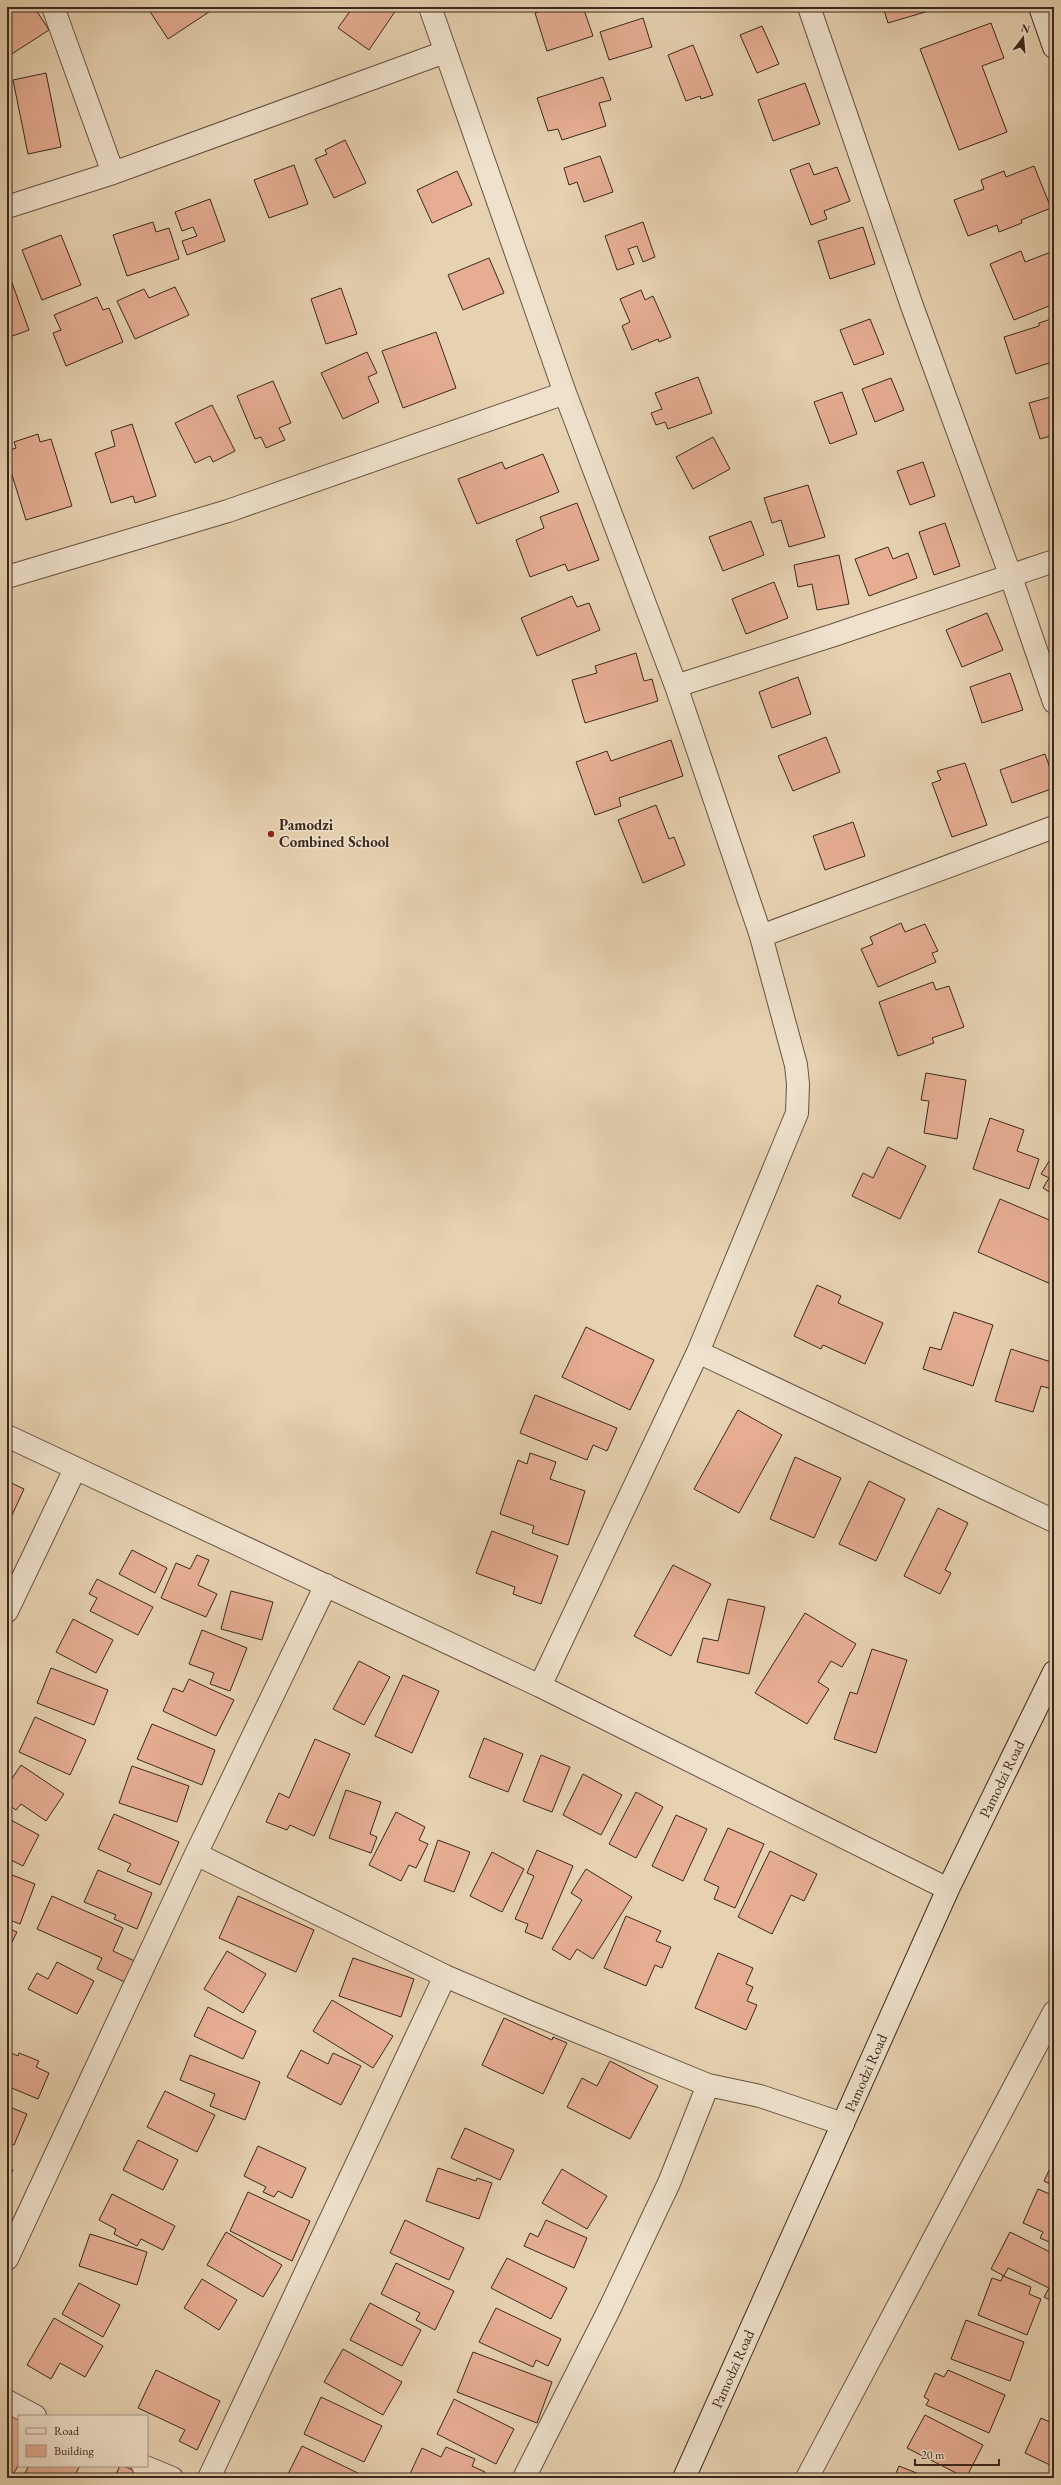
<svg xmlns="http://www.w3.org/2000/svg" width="1061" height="2485" font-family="'EB Garamond',serif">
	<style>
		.building { fill: #e6ad93; stroke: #3b281d }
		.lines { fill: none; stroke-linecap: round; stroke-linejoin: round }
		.street-casing { stroke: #665242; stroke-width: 24 }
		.secondary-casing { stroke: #3b281d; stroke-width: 24 }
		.street { stroke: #efe1cc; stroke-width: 22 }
		.secondary { stroke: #efe1cc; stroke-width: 22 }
		.poi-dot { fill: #8f2418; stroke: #efe1cc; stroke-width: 1.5 }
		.labels { text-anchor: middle; stroke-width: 3; stroke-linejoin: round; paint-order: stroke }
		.poi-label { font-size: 15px; font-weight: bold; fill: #3b281d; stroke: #efe1cc; text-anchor: start }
		.street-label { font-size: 15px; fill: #3b281d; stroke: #efe1cc }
	</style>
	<rect width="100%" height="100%" fill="#e6d1b0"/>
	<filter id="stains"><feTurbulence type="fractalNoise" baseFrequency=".005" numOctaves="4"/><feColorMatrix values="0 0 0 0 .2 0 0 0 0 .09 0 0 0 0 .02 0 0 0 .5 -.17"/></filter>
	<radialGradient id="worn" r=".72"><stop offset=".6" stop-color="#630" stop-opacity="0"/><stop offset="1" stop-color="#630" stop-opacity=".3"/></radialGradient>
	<path class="building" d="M 7,7 L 34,7 L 49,30 L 7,57 Z
		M 147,7 L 214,7 L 215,8 L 168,39 Z
		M 353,7 L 398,7 L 369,50 L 338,28 Z
		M 549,7 L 583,7 L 593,36 L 547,51 L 535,13 Z
		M 883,7 L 931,7 L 932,10 L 888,23 Z
		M 643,18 L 652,47 L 609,60 L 600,32 Z
		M 991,23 L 1004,58 L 982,66 L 1007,132 L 959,150 L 920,49 Z
		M 762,26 L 779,64 L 757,73 L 740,35 Z
		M 693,45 L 713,95 L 701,99 L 700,96 L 686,101 L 668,55 Z
		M 46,73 L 61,147 L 28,154 L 13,80 Z
		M 603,77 L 611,100 L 599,103 L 606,126 L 562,140 L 558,129 L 548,131 L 537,98 Z
		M 805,83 L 820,124 L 773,141 L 758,100 Z
		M 345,140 L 366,183 L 334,198 L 315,159 L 327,154 L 325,150 Z
		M 600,156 L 613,192 L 584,202 L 577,182 L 569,185 L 564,168 Z
		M 809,163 L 814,175 L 837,167 L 850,201 L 824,211 L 827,219 L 811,225 L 790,170 Z
		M 294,165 L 308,204 L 269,218 L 254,180 Z
		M 1034,166 L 1051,208 L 1021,220 L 1022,223 L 999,232 L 997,225 L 968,236 L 954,200 L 984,189 L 981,180 L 1004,171 L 1006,177 Z
		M 457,171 L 472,205 L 432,223 L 417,190 Z
		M 210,199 L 225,241 L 187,255 L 182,241 L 197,236 L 193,227 L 182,231 L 175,212 Z
		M 153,222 L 156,232 L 169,228 L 179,259 L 127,276 L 113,235 Z
		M 643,222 L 655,257 L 643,262 L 637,246 L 628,249 L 634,264 L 617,270 L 605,236 Z
		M 863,227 L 875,264 L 830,279 L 818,241 Z
		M 61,235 L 81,285 L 42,300 L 22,250 Z
		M 1021,251 L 1025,262 L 1051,252 L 1054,260 L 1054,304 L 1014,320 L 990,264 Z
		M 489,258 L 504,293 L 463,310 L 448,275 Z
		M 7,269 L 29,330 L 7,338 Z
		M 175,287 L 189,315 L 135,339 L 117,301 L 144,289 L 149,298 Z
		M 341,288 L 357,334 L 326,344 L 311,299 Z
		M 641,290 L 645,300 L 653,296 L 671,337 L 659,342 L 658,339 L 632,350 L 622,326 L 630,322 L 620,299 Z
		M 97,297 L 103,310 L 109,308 L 123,342 L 66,366 L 53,333 L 61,330 L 54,315 Z
		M 1054,318 L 1054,370 L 1051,371 L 1049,363 L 1016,374 L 1004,337 L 1039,326 L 1039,323 Z
		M 870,319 L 884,354 L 854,365 L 840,330 Z
		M 436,332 L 456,388 L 403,408 L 382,351 Z
		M 367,352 L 377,373 L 368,377 L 379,402 L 343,419 L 321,373 Z
		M 698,377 L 712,413 L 668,429 L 665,422 L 656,425 L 651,413 L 662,409 L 655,393 Z
		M 891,378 L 904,410 L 875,422 L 862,389 Z
		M 273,381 L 291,423 L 279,428 L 285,440 L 266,448 L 261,437 L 255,439 L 237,396 Z
		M 842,392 L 857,434 L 830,444 L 814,402 Z
		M 1054,396 L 1054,435 L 1040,439 L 1029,403 Z
		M 212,405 L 235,451 L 213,462 L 210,456 L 195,463 L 175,423 Z
		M 132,424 L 156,496 L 135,503 L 133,496 L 111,503 L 95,453 L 115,446 L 111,431 Z
		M 38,434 L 40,442 L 51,439 L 72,506 L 26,520 L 7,459 L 7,451 L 16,448 L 14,442 Z
		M 713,437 L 730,469 L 693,489 L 676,457 Z
		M 543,454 L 559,492 L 477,524 L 458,479 L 502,462 L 505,469 Z
		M 923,462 L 935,496 L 910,505 L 897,471 Z
		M 808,485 L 825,537 L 789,547 L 781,520 L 772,523 L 764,498 Z
		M 577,503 L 599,560 L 568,571 L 565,564 L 530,577 L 516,540 L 544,528 L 540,517 Z
		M 751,521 L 764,555 L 723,571 L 709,537 Z
		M 945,523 L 960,566 L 934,575 L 919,532 Z
		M 888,547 L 893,559 L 908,553 L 917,578 L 869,596 L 855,559 Z
		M 839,555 L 849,604 L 817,610 L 812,584 L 798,587 L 794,565 Z
		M 774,582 L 788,618 L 746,634 L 732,599 Z
		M 572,596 L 577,607 L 589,603 L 600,630 L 537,656 L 521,618 Z
		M 987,613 L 1003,650 L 962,667 L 946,630 Z
		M 636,653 L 644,681 L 652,679 L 658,701 L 585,723 L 572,680 L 597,673 L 595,666 Z
		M 1010,673 L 1023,710 L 982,723 L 970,687 Z
		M 798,677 L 811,714 L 772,728 L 759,692 Z
		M 826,737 L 840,772 L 793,791 L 778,756 Z
		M 671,740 L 683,776 L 619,798 L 621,806 L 595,815 L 576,762 L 607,751 L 611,761 Z
		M 1045,754 L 1054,779 L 1054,788 L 1012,803 L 1000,770 Z
		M 965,763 L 987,825 L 952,837 L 932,783 L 941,780 L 937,771 Z
		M 656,805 L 669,839 L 674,837 L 685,865 L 643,883 L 618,820 Z
		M 853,822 L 865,856 L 825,870 L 813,836 Z
		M 901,923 L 905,932 L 925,924 L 938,951 L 932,953 L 936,962 L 878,987 L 861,949 L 873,944 L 870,937 Z
		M 933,982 L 936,990 L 949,986 L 964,1027 L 932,1038 L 934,1043 L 898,1056 L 879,1002 Z
		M 926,1073 L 966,1080 L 957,1139 L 924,1133 L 929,1101 L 921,1100 Z
		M 990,1118 L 1024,1130 L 1017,1151 L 1039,1159 L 1029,1189 L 973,1169 Z
		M 888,1147 L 926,1166 L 900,1219 L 852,1196 L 863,1173 L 873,1178 Z
		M 1051,1158 L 1054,1160 L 1054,1195 L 1043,1188 L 1049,1178 L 1041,1174 Z
		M 1000,1199 L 1054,1222 L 1053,1285 L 978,1252 Z
		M 817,1285 L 841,1296 L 838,1303 L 883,1323 L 865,1364 L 823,1345 L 821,1349 L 794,1336 Z
		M 954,1312 L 993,1325 L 973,1386 L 923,1369 L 930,1347 L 941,1350 Z
		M 586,1327 L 654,1360 L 630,1410 L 562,1377 Z
		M 1011,1349 L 1054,1363 L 1052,1389 L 1041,1386 L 1033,1412 L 995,1401 Z
		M 535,1395 L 617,1428 L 607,1451 L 593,1445 L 587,1460 L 520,1433 Z
		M 738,1410 L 782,1435 L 739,1513 L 694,1489 Z
		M 530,1453 L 556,1462 L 550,1479 L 585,1491 L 568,1545 L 532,1533 L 534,1526 L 500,1514 L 518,1460 L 527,1464 Z
		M 795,1457 L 841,1478 L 814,1538 L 770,1519 Z
		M 7,1481 L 24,1489 L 7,1526 Z
		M 869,1481 L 905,1499 L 876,1561 L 839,1544 Z
		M 938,1508 L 968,1523 L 945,1570 L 951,1573 L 940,1594 L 904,1576 Z
		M 492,1531 L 558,1556 L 541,1604 L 513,1594 L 515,1587 L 476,1573 Z
		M 132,1550 L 167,1568 L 155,1593 L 119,1574 Z
		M 197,1555 L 209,1560 L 198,1585 L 217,1594 L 206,1617 L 161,1598 L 176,1563 L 190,1569 Z
		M 673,1565 L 711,1584 L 671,1656 L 634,1636 Z
		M 97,1579 L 153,1607 L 138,1635 L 90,1611 L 97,1598 L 89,1594 Z
		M 231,1591 L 273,1602 L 262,1640 L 221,1629 Z
		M 728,1599 L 765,1607 L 749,1674 L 697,1662 L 703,1638 L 718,1641 Z
		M 805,1613 L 856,1644 L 842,1667 L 831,1661 L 818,1682 L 829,1689 L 807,1724 L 755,1693 Z
		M 73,1619 L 113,1640 L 96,1673 L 56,1652 Z
		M 202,1630 L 247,1648 L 230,1691 L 210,1684 L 214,1673 L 189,1664 Z
		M 872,1649 L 907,1660 L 876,1753 L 834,1739 L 850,1692 L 857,1694 Z
		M 359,1661 L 390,1677 L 364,1725 L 333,1709 Z
		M 51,1668 L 108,1690 L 94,1725 L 37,1703 Z
		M 403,1675 L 439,1691 L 412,1753 L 375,1736 Z
		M 189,1679 L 234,1700 L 216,1736 L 163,1711 L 173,1688 L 183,1692 Z
		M 35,1717 L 86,1740 L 70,1775 L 19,1752 Z
		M 152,1724 L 215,1750 L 202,1785 L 137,1759 Z
		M 484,1738 L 523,1754 L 508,1792 L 469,1777 Z
		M 315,1739 L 350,1754 L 314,1836 L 290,1825 L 287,1830 L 266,1822 L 279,1793 L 289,1798 Z
		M 541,1755 L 570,1767 L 552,1812 L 523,1801 Z
		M 21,1765 L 64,1794 L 46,1821 L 21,1804 L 16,1810 L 7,1804 L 7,1786 Z
		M 132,1766 L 189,1786 L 177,1822 L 119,1803 Z
		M 583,1774 L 622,1795 L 601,1835 L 563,1815 Z
		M 346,1790 L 381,1802 L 370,1834 L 377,1837 L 371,1853 L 329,1838 Z
		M 636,1792 L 663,1807 L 636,1858 L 609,1844 Z
		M 396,1812 L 425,1827 L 419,1840 L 428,1844 L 416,1868 L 409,1865 L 401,1881 L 369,1865 Z
		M 114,1814 L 179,1842 L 160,1885 L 127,1871 L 131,1864 L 98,1849 Z
		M 676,1815 L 707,1829 L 683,1881 L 652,1866 Z
		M 7,1818 L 39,1835 L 23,1866 L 7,1858 Z
		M 728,1828 L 764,1844 L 735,1908 L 714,1899 L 719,1887 L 704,1880 Z
		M 438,1840 L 470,1852 L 454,1892 L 424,1881 Z
		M 537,1850 L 573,1866 L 542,1939 L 525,1932 L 528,1924 L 515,1919 L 534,1876 L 527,1873 Z
		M 770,1851 L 817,1874 L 804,1901 L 791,1895 L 772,1934 L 738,1917 Z
		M 492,1852 L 524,1869 L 502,1912 L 470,1896 Z
		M 586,1869 L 632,1897 L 593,1959 L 577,1949 L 570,1960 L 552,1949 L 582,1900 L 571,1893 Z
		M 98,1870 L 152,1893 L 137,1929 L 114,1919 L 116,1915 L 84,1902 Z
		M 7,1873 L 35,1884 L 20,1924 L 7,1919 Z
		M 52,1896 L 123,1928 L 113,1951 L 139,1963 L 129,1984 L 97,1969 L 102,1958 L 37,1929 Z
		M 238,1896 L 314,1930 L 296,1972 L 219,1938 Z
		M 626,1916 L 661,1931 L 656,1941 L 671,1947 L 662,1968 L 655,1965 L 646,1986 L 604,1968 Z
		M 7,1928 L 17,1932 L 7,1952 Z
		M 227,1951 L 266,1974 L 243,2013 L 204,1989 Z
		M 718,1953 L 753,1968 L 746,1984 L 753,1987 L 747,2001 L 757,2005 L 746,2030 L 695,2008 Z
		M 353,1958 L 414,1979 L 401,2017 L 339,1996 Z
		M 57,1962 L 94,1981 L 77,2014 L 28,1989 L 37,1973 L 48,1979 Z
		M 332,2000 L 393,2036 L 373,2068 L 313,2031 Z
		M 208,2007 L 256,2031 L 243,2059 L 194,2036 Z
		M 504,2018 L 552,2040 L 553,2037 L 567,2043 L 543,2094 L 482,2065 Z
		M 301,2050 L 328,2064 L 333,2053 L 361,2066 L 341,2105 L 287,2077 Z
		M 7,2051 L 18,2056 L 19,2053 L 39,2061 L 36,2067 L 49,2073 L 38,2099 L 7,2086 Z
		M 190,2055 L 260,2082 L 245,2120 L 210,2106 L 215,2094 L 180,2080 Z
		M 610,2061 L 658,2086 L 630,2139 L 567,2107 L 582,2078 L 597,2086 Z
		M 165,2091 L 215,2115 L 197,2152 L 147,2127 Z
		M 7,2106 L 27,2114 L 14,2145 L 7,2143 Z
		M 465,2128 L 514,2150 L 500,2180 L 451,2158 Z
		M 138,2140 L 178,2160 L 163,2190 L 123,2170 Z
		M 258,2146 L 306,2168 L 292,2198 L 278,2191 L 274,2197 L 263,2192 L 266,2187 L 244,2176 Z
		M 1054,2160 L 1054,2186 L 1044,2181 Z
		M 7,2166 L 13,2170 L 7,2180 Z
		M 438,2168 L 476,2181 L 477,2178 L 492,2183 L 479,2219 L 426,2201 Z
		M 562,2169 L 607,2196 L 587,2229 L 542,2203 Z
		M 1038,2189 L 1054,2196 L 1054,2244 L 1040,2238 L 1043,2232 L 1023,2223 Z
		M 248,2192 L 310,2221 L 292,2261 L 230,2231 Z
		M 112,2194 L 175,2226 L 163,2250 L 141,2239 L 137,2246 L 114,2234 L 116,2229 L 99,2220 Z
		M 405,2220 L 464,2248 L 449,2280 L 390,2253 Z
		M 546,2220 L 587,2238 L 574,2268 L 524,2246 L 530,2233 L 538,2237 Z
		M 226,2232 L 282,2265 L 263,2297 L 207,2265 Z
		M 1010,2232 L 1054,2254 L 1054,2302 L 1044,2297 L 1049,2288 L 1008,2268 L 1004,2276 L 991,2269 Z
		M 90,2234 L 147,2252 L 137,2285 L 79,2266 Z
		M 507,2258 L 567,2288 L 551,2319 L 491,2288 Z
		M 396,2263 L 454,2291 L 435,2330 L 416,2320 L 420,2313 L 381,2294 Z
		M 1003,2276 L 1031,2287 L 1029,2294 L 1041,2299 L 1027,2335 L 978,2315 L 992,2278 L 1001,2281 Z
		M 202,2279 L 237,2300 L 219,2330 L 184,2308 Z
		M 79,2283 L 120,2305 L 103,2337 L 62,2314 Z
		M 370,2303 L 421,2330 L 402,2366 L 350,2340 Z
		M 496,2308 L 561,2339 L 548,2366 L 536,2360 L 533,2367 L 479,2342 Z
		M 54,2318 L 103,2346 L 85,2377 L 60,2363 L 51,2379 L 27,2365 Z
		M 966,2320 L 1024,2342 L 1010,2381 L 951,2359 Z
		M 343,2349 L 402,2382 L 383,2415 L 324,2382 Z
		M 473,2352 L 552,2382 L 537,2423 L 457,2392 Z
		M 156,2370 L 220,2401 L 197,2450 L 179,2441 L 185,2430 L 138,2408 Z
		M 948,2370 L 1005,2395 L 989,2433 L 926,2405 L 929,2400 L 924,2397 L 935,2373 L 944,2377 Z
		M 321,2397 L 382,2426 L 364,2462 L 304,2434 Z
		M 454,2399 L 514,2429 L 496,2464 L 437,2434 Z
		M 7,2410 L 19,2417 L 19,2464 L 11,2478 L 7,2478 Z
		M 925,2415 L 983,2445 L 966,2478 L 907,2448 Z
		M 1041,2418 L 1054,2424 L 1054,2467 L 1025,2453 Z
		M 302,2446 L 362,2475 L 361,2478 L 286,2478 Z
		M 446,2447 L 475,2459 L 472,2466 L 485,2472 L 482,2478 L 408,2478 L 422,2448 L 441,2457 Z
		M 29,2466 L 80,2466 L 73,2478 L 22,2478 Z
		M 120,2466 L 124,2466 L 150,2478 L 114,2478 Z
		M 899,2466 L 929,2478 L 894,2478 Z"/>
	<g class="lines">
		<defs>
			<path id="street" d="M 53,7 L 113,173 L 445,52
				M 430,7 L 565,393 L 676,686 L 761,936 L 796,1065 L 798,1084 L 797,1113 L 698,1352 L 540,1686
				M 809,7 L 912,306 L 1011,577 L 1054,702
				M 7,207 L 113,173
				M 7,577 L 228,511 L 565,393
				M 676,686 L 834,635 L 1054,561
				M 761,936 L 1054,827
				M 698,1352 L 1054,1521
				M 7,1436 L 540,1686 L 948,1889
				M 7,1611 L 75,1469
				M 196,1854 L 445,1976 L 527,2011 L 708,2085 L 760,2096 L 843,2124
				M 7,2259 L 196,1854 L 326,1585
				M 7,2401 L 35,2416
				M 143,2466 L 172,2478
				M 209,2478 L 445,1976
				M 524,2478 L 608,2312 L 669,2183 L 708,2085
				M 807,2478 L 1054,2012"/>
			<path id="secondary" d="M 1040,7 L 1054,47
				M 684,2478 L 948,1889 L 1054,1672"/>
		</defs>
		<use href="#street" class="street-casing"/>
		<use href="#secondary" class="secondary-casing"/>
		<use href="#street" class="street"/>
		<use href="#secondary" class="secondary"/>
	</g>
	<circle class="poi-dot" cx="271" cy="834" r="4"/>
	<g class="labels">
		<g class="poi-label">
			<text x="279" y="830">Pamodzi<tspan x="279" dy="17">Combined School</tspan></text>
		</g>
		<g class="street-label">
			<text transform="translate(1002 1779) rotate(-64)" y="5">Pamodzi Road</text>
			<text transform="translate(866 2073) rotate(-66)" y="5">Pamodzi Road</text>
			<text transform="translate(733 2369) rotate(-66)" y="5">Pamodzi Road</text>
		</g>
	</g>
	<rect width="1061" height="2485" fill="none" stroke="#e6d1b0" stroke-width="24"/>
	<rect x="8" y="8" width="1045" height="2469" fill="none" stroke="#3b281d" stroke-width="2"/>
	<rect x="12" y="12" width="1037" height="2461" fill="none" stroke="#3b281d"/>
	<rect x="18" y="2415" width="130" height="52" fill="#efe1cc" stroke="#a79786"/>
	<rect x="26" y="2428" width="20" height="6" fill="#efe1cc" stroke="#a79786"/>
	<text x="54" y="2435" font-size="12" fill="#3b281d">Road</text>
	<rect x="26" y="2445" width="20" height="12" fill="#e6ad93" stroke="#a79786"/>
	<text x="54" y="2455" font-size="12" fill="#3b281d">Building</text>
	<g transform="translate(1023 38) rotate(16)" stroke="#efe1cc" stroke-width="3" paint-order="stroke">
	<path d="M0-3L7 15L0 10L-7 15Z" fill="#3b281d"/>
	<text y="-6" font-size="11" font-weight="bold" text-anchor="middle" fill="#3b281d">N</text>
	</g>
	<path d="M915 2459v6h84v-6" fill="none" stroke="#3b281d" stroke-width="2"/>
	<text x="921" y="2459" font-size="12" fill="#3b281d" stroke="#efe1cc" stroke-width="3" paint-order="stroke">20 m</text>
	<rect width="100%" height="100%" filter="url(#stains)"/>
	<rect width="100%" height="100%" fill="url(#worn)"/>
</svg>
